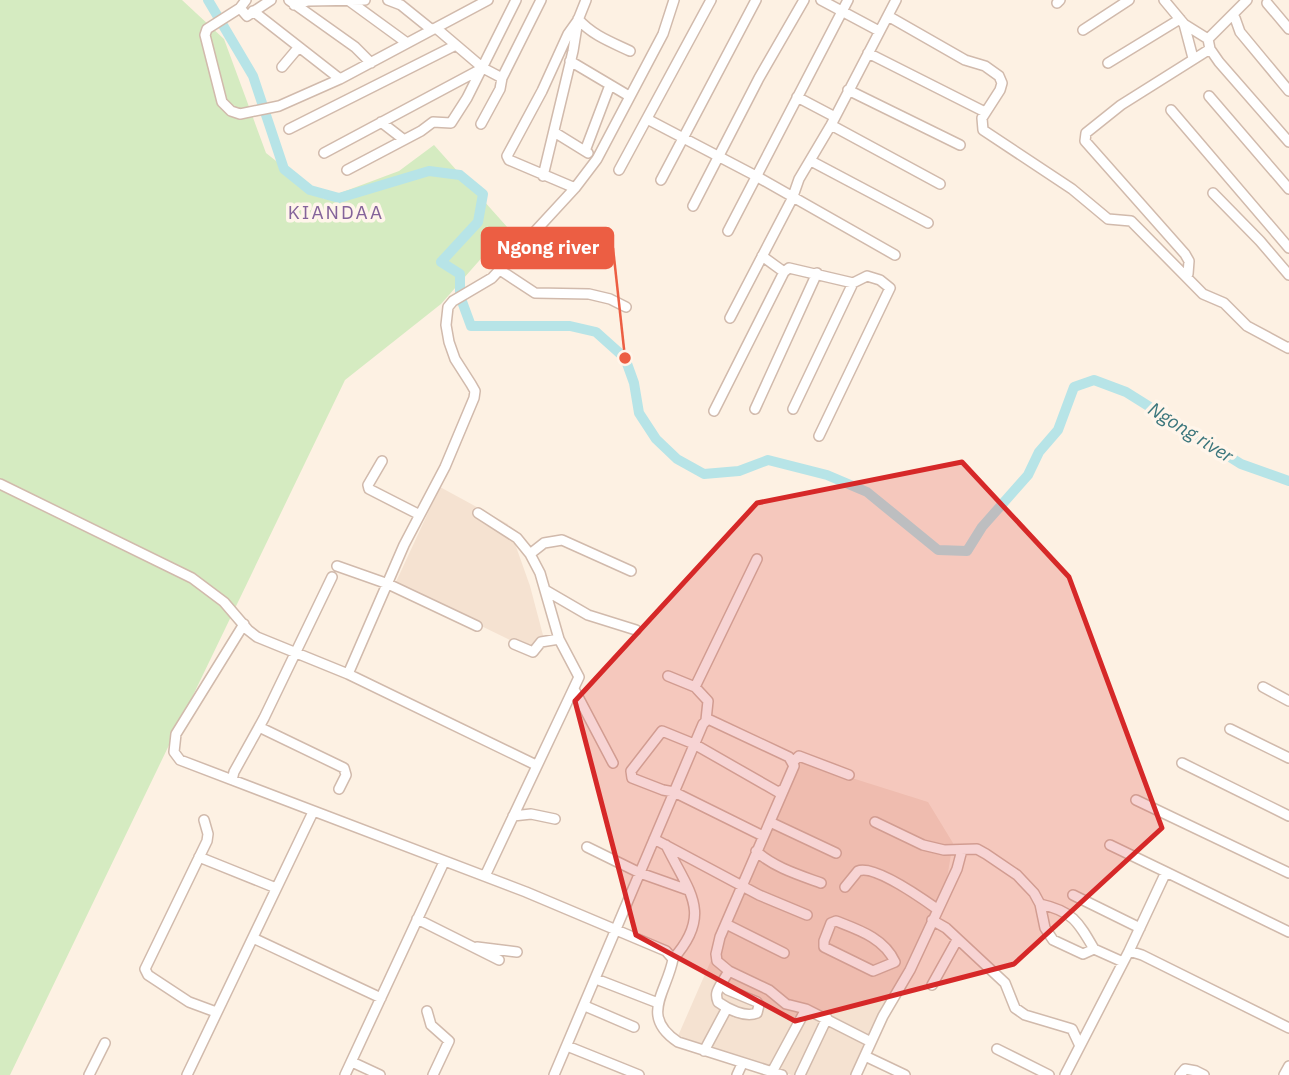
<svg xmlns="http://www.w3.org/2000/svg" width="1289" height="1075" font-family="'IBM Plex Sans',sans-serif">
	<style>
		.residential { fill: #f5e2d1 }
		.green { fill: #d5ebc1 }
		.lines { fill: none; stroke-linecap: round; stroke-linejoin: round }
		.river { stroke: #b7e4e7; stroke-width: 10 }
		.minor-casing { stroke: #d1baac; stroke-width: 12 }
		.minor { stroke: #fff; stroke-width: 9 }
		.marked { fill: #d62828; fill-opacity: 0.2; stroke: #d62828; stroke-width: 5; stroke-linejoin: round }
		.labels { text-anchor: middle; stroke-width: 7; stroke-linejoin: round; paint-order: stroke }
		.neighbourhood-label { font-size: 19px; letter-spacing: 2px; fill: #84639a; stroke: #fff5ea }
		.water-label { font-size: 19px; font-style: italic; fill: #3b767c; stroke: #fff5ea }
		.leader { fill: none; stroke: #ec5e43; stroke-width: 2.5 }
		.callout-dot { fill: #ec5e43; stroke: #fff5ea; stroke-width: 2.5 }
		.callout { fill: #ec5e43; stroke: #ec5e43; stroke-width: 2.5 }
		.callout-label { font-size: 19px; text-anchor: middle; font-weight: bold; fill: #fff }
	</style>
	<rect width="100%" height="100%" fill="#fdf1e3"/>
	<path class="residential" d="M 440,487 L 508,524 L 530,586 L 544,639 L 537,653 L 395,584 Z
		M 798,761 L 928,802 L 953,843 L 946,884 L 851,1075 L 792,1075 L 745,1062 L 678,1036 Z"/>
	<path class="green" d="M 0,0 L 182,0 L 224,39 L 266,153 L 324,199 L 399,171 L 434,145 L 508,228 L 441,304 L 345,380 L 10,1075 L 0,1075 Z"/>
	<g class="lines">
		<path class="river" d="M 208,0 L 253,76 L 284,169 L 310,190 L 339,198 L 429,171 L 460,175 L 483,194 L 478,222 L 441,262 L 460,274 L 460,296 L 471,326 L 570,326 L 596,332 L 625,358 L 634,383 L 639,413 L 656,439 L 677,459 L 704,474 L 739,471 L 768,460 L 827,475 L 867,492 L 938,550 L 967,551 L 982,527 L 1028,475 L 1039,452 L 1058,430 L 1074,387 L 1094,380 L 1126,392 L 1241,464 L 1289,481"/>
		<defs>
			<path id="minor" d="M 246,0 L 240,8 L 207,29 L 205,35 L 222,102 L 231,111 L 240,114 L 279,106 L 340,79 L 488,0
				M 289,0 L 355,47 L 371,63
				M 348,0 L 407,43
				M 388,0 L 401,5 L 432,30
				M 821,0 L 879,31
				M 1164,0 L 1184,24 L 1208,39 L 1210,49 L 1219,62 L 1289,142
				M 1057,3 L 1060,0
				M 1267,3 L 1289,29
				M 294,5 L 308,1 L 365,0
				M 240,8 L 247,16 L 271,0
				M 253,11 L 340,79
				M 888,16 L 965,60 L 985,66 L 999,76 L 1002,83 L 1000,90 L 982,118 L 983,130 L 1072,189 L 1108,219 L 1131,221 L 1203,294 L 1224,303 L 1247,326 L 1288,348 L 1289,347
				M 1231,16 L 1235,18 L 1240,32 L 1289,91
				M 578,19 C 592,35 611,42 630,51
				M 1184,24 L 1193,58
				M 436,28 L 456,45
				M 1083,30 L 1129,0
				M 1208,39 L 1247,0
				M 868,53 L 985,112
				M 570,61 L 629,96
				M 1108,63 L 1180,19
				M 282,67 L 298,48
				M 848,90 L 960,145
				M 1209,96 L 1289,189
				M 797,97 L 835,117
				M 1171,110 L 1289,248
				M 647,119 L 756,176 L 895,255
				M 381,122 L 403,139
				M 481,124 L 500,89 L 502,78 L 541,0
				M 831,125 L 940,184
				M 289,129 L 456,45 L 483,68 L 502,78
				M 554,132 L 588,153
				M 585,151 L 610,85
				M 324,153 L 483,68
				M 811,161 L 928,223
				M 347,170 L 421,131 L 433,122 L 451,123 L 467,98 L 516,0
				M 619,170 L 711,0
				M 543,176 L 573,51 L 578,20
				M 661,180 L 756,0
				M 575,188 L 509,160 L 507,156 L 542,91 L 568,34 L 578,20 L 586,0
				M 1213,193 L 1260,241 L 1289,275
				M 693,206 L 759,78 L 804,0
				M 728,231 L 848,0
				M 762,256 L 784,272 L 789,268 L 853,283 L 867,276 L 880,280 L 890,288 L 819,436
				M 500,270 L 535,293 L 589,294 L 610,299 L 626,307
				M 1188,274 L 1189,261 L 1185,254 L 1085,141 L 1086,133 L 1121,105 L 1210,49
				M 730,318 L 792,199 L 799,179 L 831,125 L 896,0
				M 755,409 L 817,273
				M 793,409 L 853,283
				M 714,411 L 784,272
				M 382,461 L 368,485 L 369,489 L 418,514
				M 0,484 L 192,578 L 224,602 L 248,630 L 257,637 L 348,674 L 536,765
				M 478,513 L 517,538 L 530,554 L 540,573 L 559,639 L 579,677 L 485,876
				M 530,554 L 544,543 L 562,540 L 631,571
				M 337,566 L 388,584 L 477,626
				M 545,590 L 588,615 L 636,630
				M 244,624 L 176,734 L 174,752 L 180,760 L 526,892 L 666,951 L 673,959 C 667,992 639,1016 678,1042 L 782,1075
				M 514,644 L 533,652 L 541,642 L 559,639
				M 348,674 L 404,545 L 445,467 L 474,398 L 475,391 L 471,384 L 455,359 L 449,342 L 446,325 L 448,307 L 453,301 L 492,278 L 575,188 L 597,159 L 663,34 L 674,0
				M 668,676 L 695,687
				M 1263,687 L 1289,701
				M 574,689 L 613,763
				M 706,720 L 708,701 L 695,687 L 757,559
				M 259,727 L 344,768 L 346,775 L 339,789
				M 1230,729 L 1289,758
				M 793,762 L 799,756 L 849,775
				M 1182,763 L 1289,816
				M 232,780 L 234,772 L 264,718 L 332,577
				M 1136,800 L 1289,873
				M 513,816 L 531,814 L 555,819
				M 204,820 L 208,834 L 207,841 L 145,969 L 148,975 L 189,1002 L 216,1012
				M 770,822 L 836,853
				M 875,822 L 923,845 L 944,850 L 977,849 L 986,854 L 1017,875 L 1034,893 L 1040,904 L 1045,928 L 1053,940 L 1083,954 L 1094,949 L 1123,962
				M 763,836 L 674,792 L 663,790 L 632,778 L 631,771 L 662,731 L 694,744 L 778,792 L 784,789
				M 654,839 L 759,895 L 807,915
				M 666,845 C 688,891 714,913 673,959
				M 1110,845 L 1166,872
				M 587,847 L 640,873 L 688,890
				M 756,851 C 773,867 799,875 821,883
				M 199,857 L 276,888
				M 845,887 L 858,871 C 874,864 923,899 937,909
				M 1073,895 L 1140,928
				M 1040,904 C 1072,911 1078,921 1094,949
				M 417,919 L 499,960
				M 932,920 L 946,928 L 1005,983 L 1015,1008 L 1025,1015 L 1072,1029 L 1080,1046
				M 836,921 C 859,930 884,938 895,962 L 873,971 L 824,947 L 824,941 L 831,923 Z
				M 726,924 L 784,953
				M 253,938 L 381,998
				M 477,947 L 517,952
				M 1129,951 L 1166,872 L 1289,932
				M 596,979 L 658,1003
				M 721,984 L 728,990 L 757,1002 L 759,1005 L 757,1013 C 745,1018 728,1009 718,1002 C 715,994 717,991 721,984 L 729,971
				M 932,985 L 957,940
				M 585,1006 L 634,1027
				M 427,1011 L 431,1025 L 449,1041 L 433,1075
				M 567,1046 L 639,1075
				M 997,1049 L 1049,1075
				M 704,1051 L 727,1008
				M 865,1056 L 905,1075
				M 352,1062 L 380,1075
				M 772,1072 L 806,1009
				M 89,1075 L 105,1043
				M 187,1075 L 313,812
				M 345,1075 L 444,862
				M 554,1075 L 703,724 L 708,719 L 789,757 L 794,766 L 720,937 L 716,954 L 717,961 L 729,971 L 769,990 L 786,1004 L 806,1009 L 871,1042
				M 737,1075 L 742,1064
				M 800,1075 L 827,1018
				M 856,1075 L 883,1016 L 910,970 L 957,869 L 962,850
				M 1065,1075 L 1129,951 L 1142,955 L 1289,1028
				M 1180,1075 L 1185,1069 L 1196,1071 L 1204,1075
				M 1284,1075 L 1289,1066"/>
		</defs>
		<use href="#minor" class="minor-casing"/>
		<use href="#minor" class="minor"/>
	</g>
	<path class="marked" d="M 962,462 L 1069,577 L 1162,828 L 1014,964 L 795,1021 L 636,935 L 575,701 L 757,503 Z"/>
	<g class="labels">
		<g class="neighbourhood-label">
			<text x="336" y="219">KIANDAA</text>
		</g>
		<g class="water-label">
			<text transform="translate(1191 432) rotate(32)" y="7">Ngong river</text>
		</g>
	</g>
	<path class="leader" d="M625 358L613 248"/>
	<circle class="callout-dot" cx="625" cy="358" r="7"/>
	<rect class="callout" x="482" y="228" width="131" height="40" rx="7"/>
	<g class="callout-label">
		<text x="548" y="254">Ngong river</text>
	</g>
</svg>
